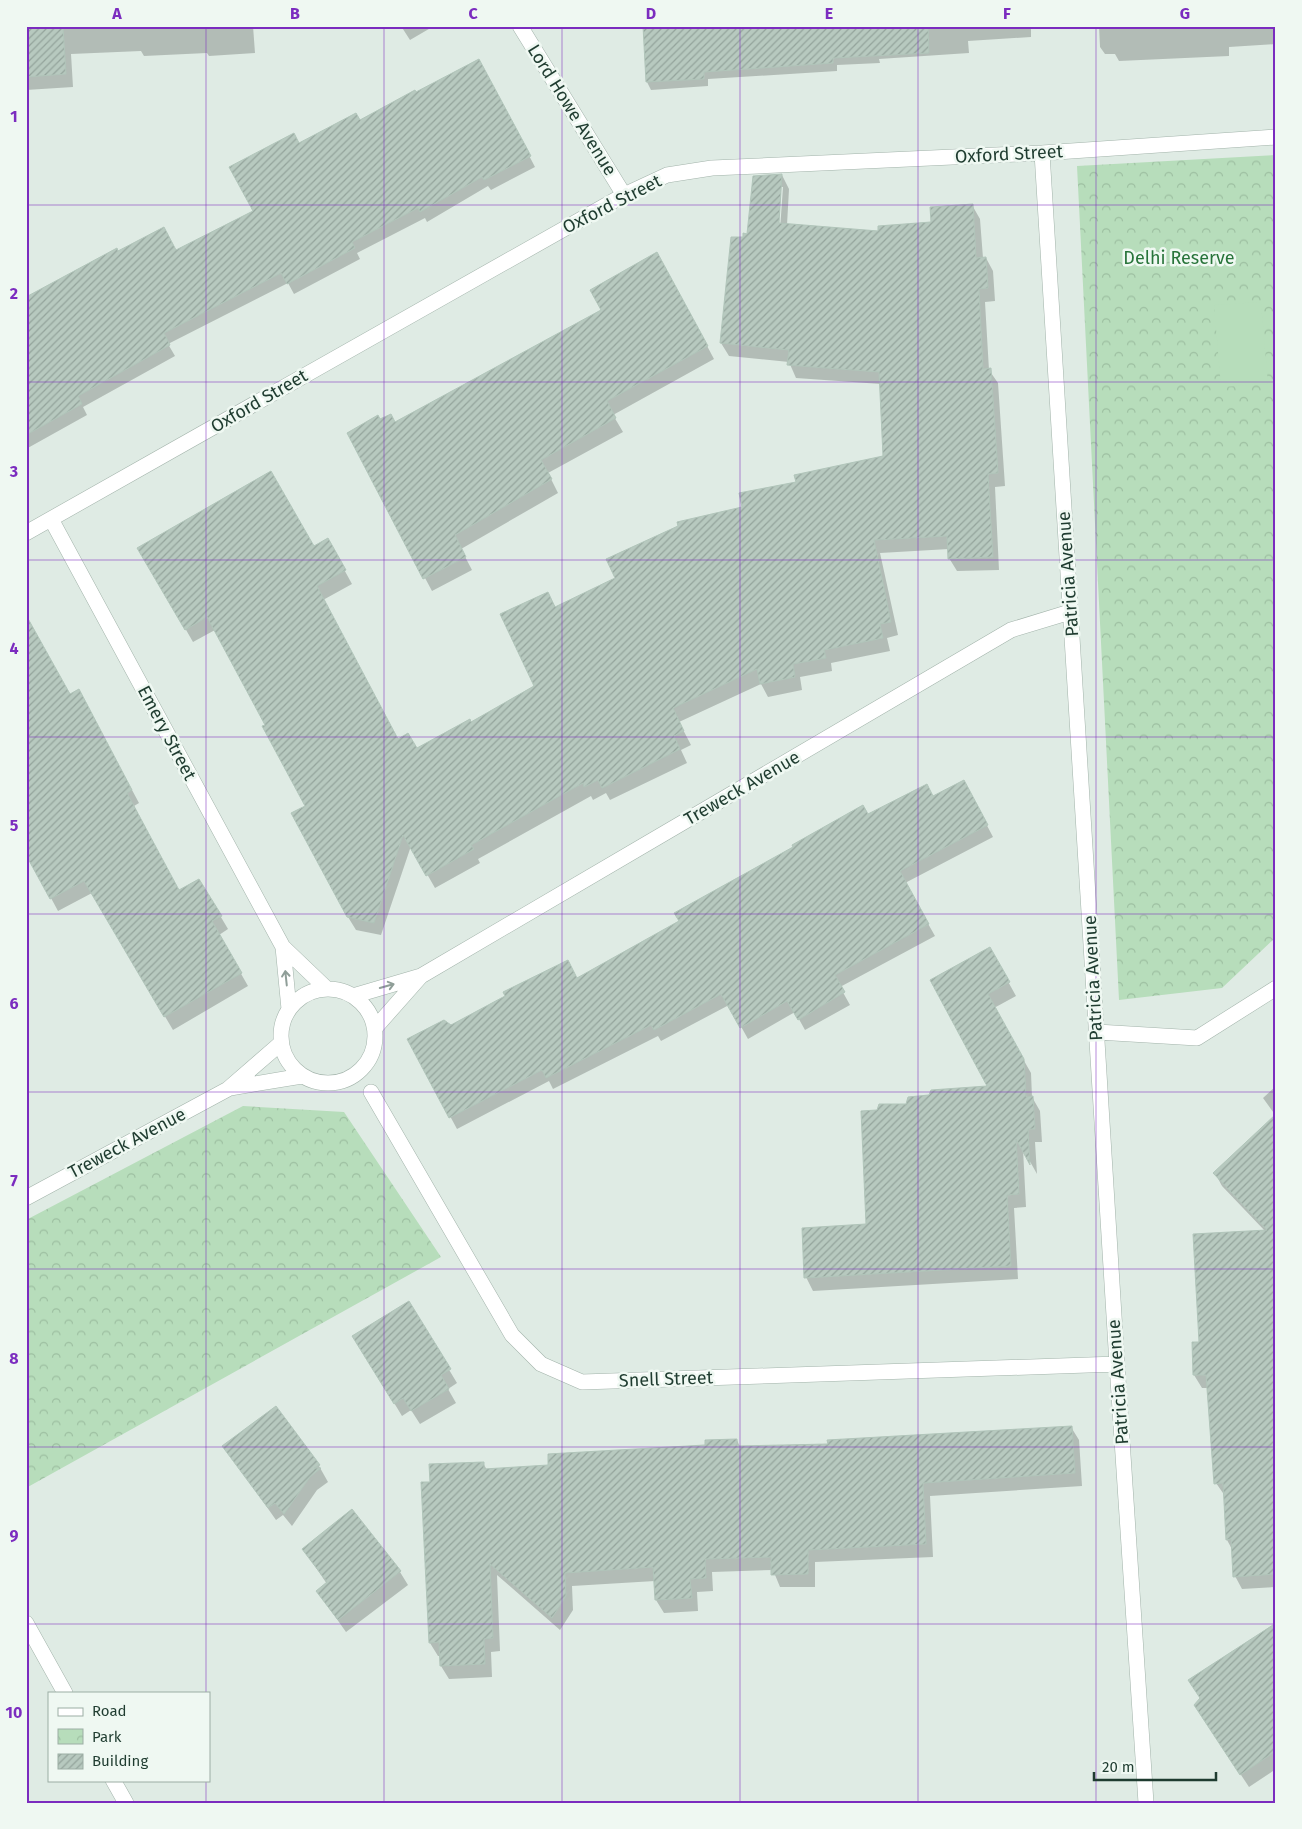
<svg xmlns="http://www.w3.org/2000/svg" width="1302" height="1829" font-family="'Fira Sans',sans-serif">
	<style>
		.park { fill: url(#park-crowns) }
		.pitch { fill: #b7ddbb }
		.shadow { fill: #0003; fill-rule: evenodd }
		.building { fill: url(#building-hatch); stroke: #b1c5ba }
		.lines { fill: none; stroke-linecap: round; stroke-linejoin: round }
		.minor-casing { stroke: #a2b3aa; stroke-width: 16 }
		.minor { stroke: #fff; stroke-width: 15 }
		.oneway { stroke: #8f9e98 }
		.grid { fill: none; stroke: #7b2cbf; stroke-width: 1; stroke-opacity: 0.55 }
		.labels { text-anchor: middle; stroke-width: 5; stroke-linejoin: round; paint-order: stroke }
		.street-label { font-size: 18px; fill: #1f3c30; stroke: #eff8f2 }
		.park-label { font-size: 18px; fill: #28743a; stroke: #eff8f2 }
		.neatline { fill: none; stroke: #7b2cbf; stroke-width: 2 }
		.grid-label { font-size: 16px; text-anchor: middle; font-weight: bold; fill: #7b2cbf }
	</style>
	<defs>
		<pattern id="park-crowns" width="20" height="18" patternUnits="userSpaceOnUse" patternTransform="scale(1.25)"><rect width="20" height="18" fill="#b7ddbb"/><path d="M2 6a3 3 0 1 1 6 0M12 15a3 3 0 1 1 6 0" fill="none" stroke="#9dbfa1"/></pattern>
		<pattern id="building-hatch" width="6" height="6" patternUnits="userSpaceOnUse" patternTransform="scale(1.25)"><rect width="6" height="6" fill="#b7c9bf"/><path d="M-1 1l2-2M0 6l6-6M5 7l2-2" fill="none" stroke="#94a49c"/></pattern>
	</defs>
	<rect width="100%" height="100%" fill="#dfebe4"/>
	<path class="park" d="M 1276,155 L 1276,937 L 1222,988 L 1119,1000 L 1077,166 Z
		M 243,1106 L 344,1112 L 441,1257 L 26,1488 L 26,1220 Z"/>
	<path class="pitch" d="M 1261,302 L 1268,384 L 1221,387 L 1214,305 Z"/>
	<path class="shadow" d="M 26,26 L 253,26 L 255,53 L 209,56 L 207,53 L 144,56 L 141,51 L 71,54 L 73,87 L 26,90 Z
		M 401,26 L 434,26 L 410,40 Z
		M 644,26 L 1031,26 L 1031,37 L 968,41 L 969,53 L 879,59 L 880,63 L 837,65 L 837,71 L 708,79 L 708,86 L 651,90 L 647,82 Z
		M 1099,26 L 1276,26 L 1276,44 L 1229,47 L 1229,56 L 1119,61 L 1115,54 L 1105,54 L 1100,47 Z
		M 485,71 L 535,167 L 491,190 L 488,186 L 427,222 L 425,218 L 357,253 L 360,259 L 294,294 L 288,283 L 168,344 L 175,356 L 83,407 L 87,415 L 26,449 L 26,298 L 118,252 L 176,251 L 254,211 L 299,144 L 360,122 L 416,93 Z
		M 782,175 L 789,189 L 787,225 L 880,233 L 933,224 L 972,205 L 980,219 L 983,258 L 986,258 L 993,271 L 995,301 L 985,302 L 989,370 L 998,383 L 1005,486 L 995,487 L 999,570 L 957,571 L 949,558 L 949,549 L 880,553 L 898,635 L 887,638 L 890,651 L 831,663 L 832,671 L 800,677 L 802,690 L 768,697 L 761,684 L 679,722 L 691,745 L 681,750 L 687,763 L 610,800 L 606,793 L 593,800 L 591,796 L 478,859 L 480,863 L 435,888 L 411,846 L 381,935 L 356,930 L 348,917 L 306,806 L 267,725 L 215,630 L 193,642 L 139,548 L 313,548 L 335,553 L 352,584 L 323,600 L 398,740 L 417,750 L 471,723 L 535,687 L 547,593 L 556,608 L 617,579 L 743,508 L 797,483 L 884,457 L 881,384 L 796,378 L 789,362 L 729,356 L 721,343 L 744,239 L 749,235 ZM 780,187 L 783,187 L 780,230 L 777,230 Z
		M 665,267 L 714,359 L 613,415 L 623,432 L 548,473 L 558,493 L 461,549 L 472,570 L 432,591 L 348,434 L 380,421 L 395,424 L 603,311 Z
		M 70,696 L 86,704 L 139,803 L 134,806 L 179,892 L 199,880 L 228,929 L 219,935 L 248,986 L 173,1030 L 92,893 L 58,911 L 51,898 Z
		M 970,793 L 993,837 L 905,883 L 935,936 L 840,987 L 850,1005 L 805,1030 L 795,1012 L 748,1039 L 729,1005 L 661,1041 L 658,1036 L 553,1089 L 549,1081 L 457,1129 L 409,1040 L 577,979 L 868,816 L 934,797 Z
		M 990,949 L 1016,996 L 994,1008 L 1031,1073 L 1032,1097 L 1040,1111 L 1042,1142 L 1035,1142 L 1037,1174 L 1023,1149 L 1026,1207 L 1014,1208 L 1018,1279 L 813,1291 L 806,1277 L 867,1225 L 907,1105 L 989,1087 L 931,980 Z
		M 1276,1086 L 1276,1587 L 1242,1589 L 1235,1576 L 1233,1551 L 1227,1540 L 1225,1496 L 1216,1483 L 1207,1388 L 1202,1388 L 1194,1375 L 1200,1343 L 1265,1231 L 1222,1186 L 1215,1173 L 1276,1116 L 1263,1098 Z
		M 409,1303 L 457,1383 L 448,1389 L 456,1403 L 420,1424 L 411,1410 L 402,1416 L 362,1350 Z
		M 276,1408 L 319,1466 L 328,1482 L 317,1490 L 292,1526 L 283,1515 L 276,1520 L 224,1446 Z
		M 1071,1427 L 1079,1440 L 1082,1486 L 930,1496 L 933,1557 L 815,1562 L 815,1587 L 780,1587 L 773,1570 L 712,1572 L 713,1591 L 697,1592 L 698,1611 L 664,1613 L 656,1600 L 655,1581 L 572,1586 L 573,1610 L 560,1630 L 497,1575 L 500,1651 L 491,1652 L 492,1677 L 449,1679 L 441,1666 L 441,1656 L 438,1656 L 430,1643 L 431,1484 L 483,1463 L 487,1470 L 550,1466 L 706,1447 L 737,1440 L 740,1447 L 829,1446 Z
		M 352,1511 L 400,1572 L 408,1585 L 346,1632 L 317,1591 L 327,1584 L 304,1550 Z
		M 1276,1623 L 1276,1769 L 1249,1787 L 1204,1719 Z"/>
	<path class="building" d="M 26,26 L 63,26 L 66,74 L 26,77 Z
		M 643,26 L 928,26 L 929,53 L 833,58 L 833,63 L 704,72 L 704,79 L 646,82 Z
		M 479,59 L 531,156 L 484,180 L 482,177 L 420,212 L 418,208 L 352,242 L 355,248 L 287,284 L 281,273 L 164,333 L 170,345 L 78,396 L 82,404 L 26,435 L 26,297 L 117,248 L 118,251 L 164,227 L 176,250 L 253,211 L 229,167 L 294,133 L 299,143 L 356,113 L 360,120 L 415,90 L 416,92 Z
		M 782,174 L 779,223 L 878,231 L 878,226 L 931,222 L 930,207 L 973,204 L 976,258 L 986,257 L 988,288 L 979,289 L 983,369 L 991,368 L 998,473 L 988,474 L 993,557 L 948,559 L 947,536 L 874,540 L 891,622 L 880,624 L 883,638 L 824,650 L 826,658 L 793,664 L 795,677 L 760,684 L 757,669 L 673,708 L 684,731 L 674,736 L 680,749 L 602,788 L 598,780 L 584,787 L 583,783 L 471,845 L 474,849 L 426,876 L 403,835 L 374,923 L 347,917 L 291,813 L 305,806 L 262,726 L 265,725 L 207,617 L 185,630 L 137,548 L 271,471 L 314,546 L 328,538 L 346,570 L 317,586 L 398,739 L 408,733 L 417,748 L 470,719 L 471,722 L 534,686 L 500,614 L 548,592 L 555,607 L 615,578 L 606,559 L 678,526 L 677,522 L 742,507 L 739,493 L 796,482 L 794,475 L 883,456 L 879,372 L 787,365 L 789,350 L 720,343 L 731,237 L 743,237 L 743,233 L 747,234 L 753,176 Z
		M 657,252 L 708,346 L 607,401 L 616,418 L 541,460 L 552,479 L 455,535 L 466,557 L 423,579 L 347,433 L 378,415 L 380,419 L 391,414 L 395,422 L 601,310 L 590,290 Z
		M 26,615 L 70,694 L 79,689 L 132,790 L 127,793 L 179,890 L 199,879 L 222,916 L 212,921 L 242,973 L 164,1017 L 84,881 L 50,899 L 26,855 Z
		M 964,780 L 988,825 L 900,871 L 929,924 L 835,975 L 845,992 L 798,1020 L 787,1001 L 740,1028 L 721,994 L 654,1030 L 651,1025 L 546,1078 L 542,1070 L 449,1118 L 407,1039 L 444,1020 L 451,1025 L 505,996 L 503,992 L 568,960 L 577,978 L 679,921 L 674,913 L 793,847 L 792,845 L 863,805 L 868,814 L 927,784 L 933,796 Z
		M 990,947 L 1010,982 L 988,994 L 1024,1059 L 1026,1097 L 1033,1096 L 1035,1129 L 1028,1129 L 1030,1165 L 1016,1139 L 1019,1194 L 1007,1195 L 1011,1266 L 804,1278 L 802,1228 L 866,1224 L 861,1111 L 877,1110 L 879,1104 L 906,1104 L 908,1097 L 929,1095 L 931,1090 L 987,1086 L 930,980 Z
		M 1276,1114 L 1276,1574 L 1233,1577 L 1231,1539 L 1226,1540 L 1223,1483 L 1214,1484 L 1206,1375 L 1193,1375 L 1192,1342 L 1199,1342 L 1193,1234 L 1267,1230 L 1213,1173 Z
		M 409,1301 L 451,1369 L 441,1375 L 449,1389 L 411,1411 L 403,1398 L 394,1404 L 352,1336 Z
		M 276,1406 L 320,1465 L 314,1468 L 321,1468 L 310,1477 L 284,1514 L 275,1503 L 268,1508 L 222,1446 Z
		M 1072,1426 L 1075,1473 L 923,1483 L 926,1544 L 808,1550 L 808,1574 L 771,1575 L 771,1557 L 705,1559 L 706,1578 L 690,1579 L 692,1598 L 655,1600 L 653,1567 L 565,1573 L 566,1596 L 552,1618 L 490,1564 L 493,1638 L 484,1639 L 485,1664 L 440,1666 L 439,1642 L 429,1643 L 421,1482 L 430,1482 L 429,1464 L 484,1462 L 484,1469 L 548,1465 L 548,1454 L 705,1445 L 705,1440 L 737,1439 L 737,1446 L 828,1444 L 827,1440 Z
		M 352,1509 L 401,1571 L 338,1620 L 316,1591 L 327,1582 L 302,1549 Z
		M 1276,1623 L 1276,1751 L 1240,1775 L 1194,1705 L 1200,1698 L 1188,1680 Z"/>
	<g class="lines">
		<defs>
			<path id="minor" d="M 520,26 L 624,195
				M 1042,153 L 1117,1364 L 1146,1803
				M 51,519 L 283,947 L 327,989
				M 26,533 L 624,195 L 667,175 L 712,168 L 1042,153 L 1276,137
				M 283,947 L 289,1009
				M281 1036a47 47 0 1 1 94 0a47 47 0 1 1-94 0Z
				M 353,996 L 421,976 L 1011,630 L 1070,612
				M 375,1028 L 421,976
				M 1097,1032 L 1197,1038 L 1276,988
				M 230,1088 L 302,1076
				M 371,1092 L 512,1335 L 541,1364 L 582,1382 L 1117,1364
				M 26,1198 L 228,1089 L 281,1043
				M 26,1623 L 65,1693
				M 113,1780 L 126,1803"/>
		</defs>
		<use href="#minor" class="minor-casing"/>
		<use href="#minor" class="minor"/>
	</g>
	<defs><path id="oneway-shaft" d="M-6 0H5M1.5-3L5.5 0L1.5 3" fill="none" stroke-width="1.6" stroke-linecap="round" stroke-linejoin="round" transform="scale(1.25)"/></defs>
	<g class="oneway">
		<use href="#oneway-shaft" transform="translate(286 978) rotate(-96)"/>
		<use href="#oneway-shaft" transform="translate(387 986) rotate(-16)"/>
	</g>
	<path class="grid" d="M 206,26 L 206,1693M 384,26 L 384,1803M 562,26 L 562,1803M 740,26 L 740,1803M 918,26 L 918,1803M 1096,26 L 1096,1803M 26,205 L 1276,205M 26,382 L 1276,382M 26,560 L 1276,560M 26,737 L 1276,737M 26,914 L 1276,914M 26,1092 L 1276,1092M 26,1269 L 1276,1269M 26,1447 L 1276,1447M 26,1624 L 1276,1624M 206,1780 L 206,1803"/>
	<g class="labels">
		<g class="street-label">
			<text transform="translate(572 110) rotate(58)" y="6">Lord Howe Avenue</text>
			<text transform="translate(1009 154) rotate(-3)" y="6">Oxford Street</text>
			<text transform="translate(612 204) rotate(-27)" y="6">Oxford Street</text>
			<text transform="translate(259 401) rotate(-30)" y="6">Oxford Street</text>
			<text transform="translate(1068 574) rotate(-94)" y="6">Patricia Avenue</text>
			<text transform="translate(167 733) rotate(62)" y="6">Emery Street</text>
			<text transform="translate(742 788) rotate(-30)" y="6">Treweck Avenue</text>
			<text transform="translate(1093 978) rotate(-93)" y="6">Patricia Avenue</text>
			<text transform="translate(127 1143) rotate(-28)" y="6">Treweck Avenue</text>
			<text transform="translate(666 1379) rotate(-2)" y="6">Snell Street</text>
			<text transform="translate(1118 1382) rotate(-94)" y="6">Patricia Avenue</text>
		</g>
		<g class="park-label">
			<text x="1179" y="264">Delhi Reserve</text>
		</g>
	</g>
	<rect width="1302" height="1829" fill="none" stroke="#eff8f2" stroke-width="55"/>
	<rect x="48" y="1692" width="162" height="90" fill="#eff8f2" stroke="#9cada4"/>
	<rect x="58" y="1708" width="25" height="8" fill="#ffffff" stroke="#9cada4"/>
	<text x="92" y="1716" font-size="15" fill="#1f3c30">Road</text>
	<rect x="58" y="1729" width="25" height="15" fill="url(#park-crowns)" stroke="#9cada4"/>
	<text x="92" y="1742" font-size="15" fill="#1f3c30">Park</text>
	<rect x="58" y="1754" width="25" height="15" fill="url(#building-hatch)" stroke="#9cada4"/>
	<text x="92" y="1766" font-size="15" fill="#1f3c30">Building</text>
	<path d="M1094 1772v8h122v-8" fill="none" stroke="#1f3c30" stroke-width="2.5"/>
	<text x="1102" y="1772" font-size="15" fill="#1f3c30" stroke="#eff8f2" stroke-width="4" paint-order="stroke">20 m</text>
	<rect x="28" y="28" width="1246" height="1774" class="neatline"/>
	<g class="grid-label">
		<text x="117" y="19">A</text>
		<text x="295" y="19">B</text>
		<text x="473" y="19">C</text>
		<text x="651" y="19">D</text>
		<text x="829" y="19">E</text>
		<text x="1007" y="19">F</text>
		<text x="1185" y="19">G</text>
		<text x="14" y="122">1</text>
		<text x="14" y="299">2</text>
		<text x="14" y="477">3</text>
		<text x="14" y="654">4</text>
		<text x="14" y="831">5</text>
		<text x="14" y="1009">6</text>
		<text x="14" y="1186">7</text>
		<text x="14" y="1364">8</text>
		<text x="14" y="1541">9</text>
		<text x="14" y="1718">10</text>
	</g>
</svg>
